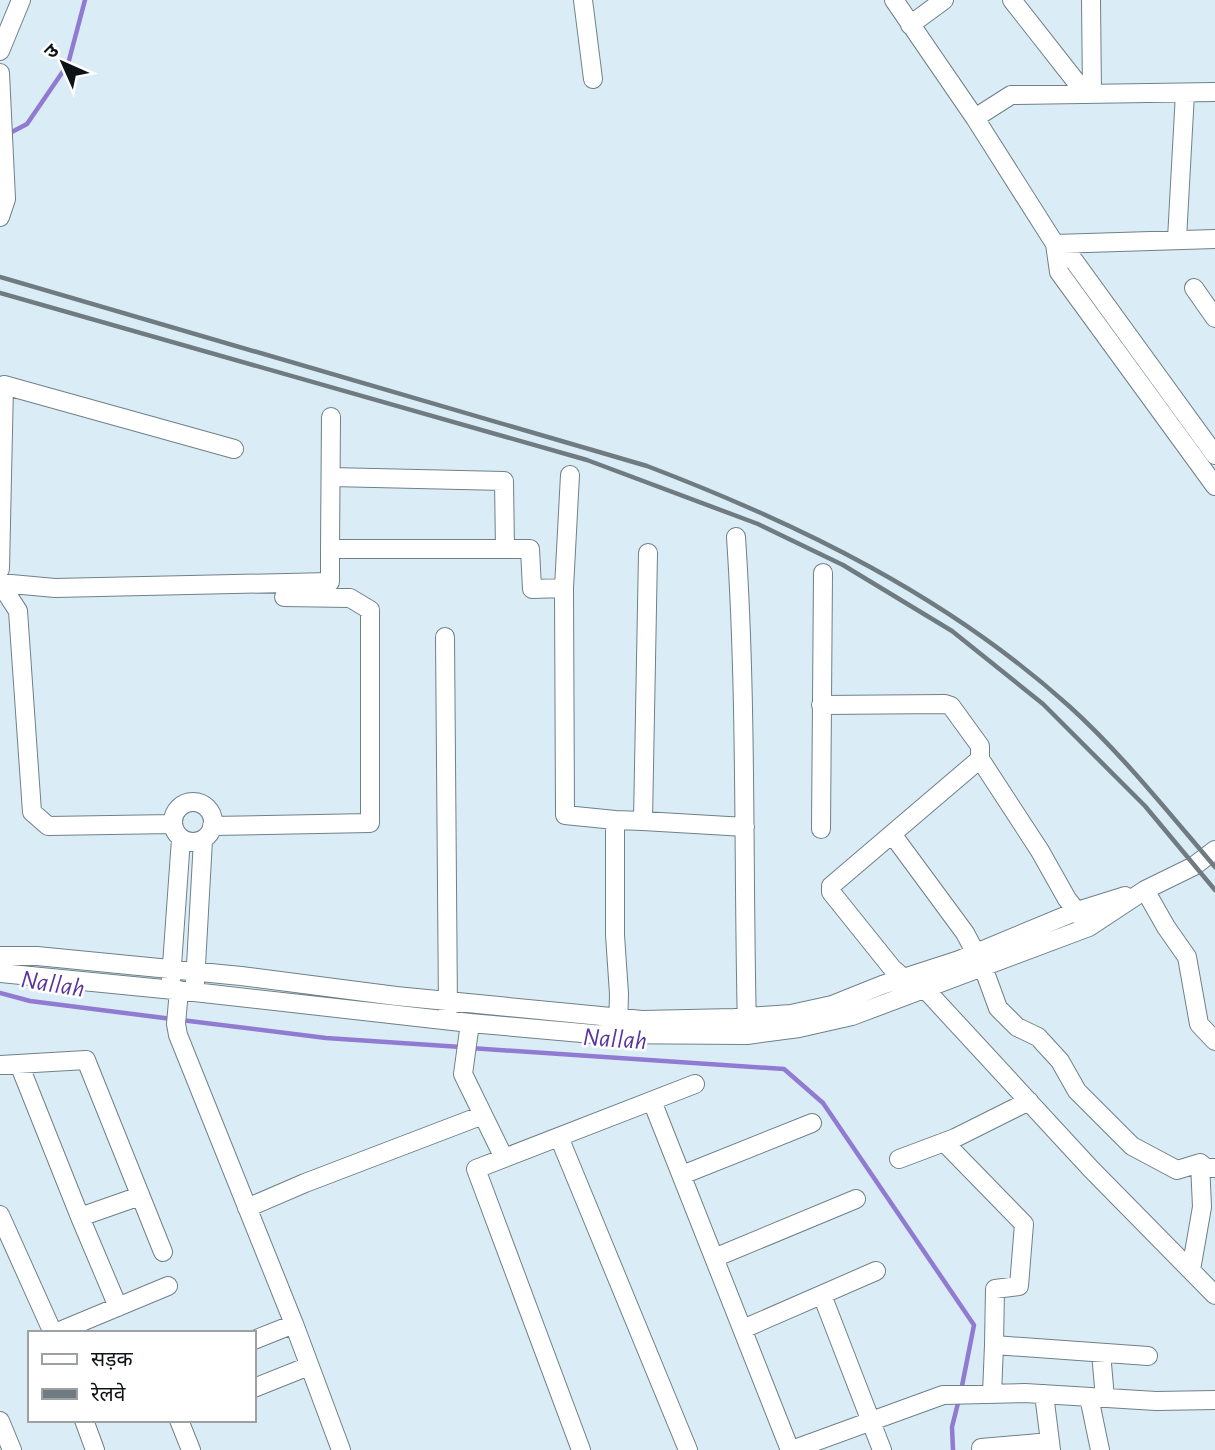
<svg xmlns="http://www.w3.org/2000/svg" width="1215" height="1450" font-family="'Alegreya Sans','Noto Sans Devanagari',sans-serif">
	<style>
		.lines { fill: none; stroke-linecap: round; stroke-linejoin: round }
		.stream { stroke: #917ad1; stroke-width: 4.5 }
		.minor-casing { stroke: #6f8088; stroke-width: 20 }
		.minor { stroke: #fff; stroke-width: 18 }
		.rail { stroke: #6f7b81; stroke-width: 4.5 }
		.labels { text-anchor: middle; stroke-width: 5; stroke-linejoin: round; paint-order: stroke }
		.water-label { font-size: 26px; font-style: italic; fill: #58349c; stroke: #fff }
	</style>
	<rect width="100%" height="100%" fill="#daecf5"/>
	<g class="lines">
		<path class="stream" d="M 8,134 L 27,124 L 68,64 L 85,0
			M 0,993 L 30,1001 L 172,1019
			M 181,1020 L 326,1038 L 461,1047
			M 470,1048 L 784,1069 L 823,1103 L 974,1325 L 961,1391
			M 953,1450 L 952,1427 L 959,1399"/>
		<defs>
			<path id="minor" d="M 583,0 L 593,79
				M 894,0 L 975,118 L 1055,244 L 1072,258 L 1215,455
				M 1012,0 L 1085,93
				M 1091,0 L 1092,94
				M 910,25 L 944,0
				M 0,51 L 21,0
				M 0,73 L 6,199 L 0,217
				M 975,118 L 1011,95 L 1215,92
				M 1177,239 L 1185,93
				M 1055,244 L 1059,272 L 1215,486
				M 1055,244 L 1215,239
				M 1194,288 L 1215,318
				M 331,417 L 330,549 L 530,549 L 532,589 L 564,588
				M 570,475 L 564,588 L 565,815 L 615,820
				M 331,477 L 504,481 L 505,549
				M 736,537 C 747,701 743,865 747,1028
				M 0,569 L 4,385 L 234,449
				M 0,583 L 18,611 L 32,812 L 48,826 L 172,824
				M 0,583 L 55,588 L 330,582 L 330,549
				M 445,637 L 448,1010
				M 821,705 L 945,704 L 951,706 L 980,746 L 980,759 L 1040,851 L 1067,899 L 1082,918
				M 980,759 L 831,886 L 831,892 L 892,968 L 906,980 L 925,989 L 1091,1169 L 1215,1295
				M173 822a20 20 0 1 1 40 0a20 20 0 1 1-40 0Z
				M 643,821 L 745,827
				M 212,826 L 370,823 L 370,610 L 350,598 L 284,597
				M 821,829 L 823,573
				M 892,834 L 965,933 L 983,967 L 998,1008 L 1017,1027 L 1038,1037 L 1060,1061 L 1077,1091 L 1132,1146 L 1177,1170 L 1200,1163 L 1206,1168 L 1215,1168
				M 1145,890 L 1166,927 L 1187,957 L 1199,1024 L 1215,1041
				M 0,956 L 37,956 L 241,976 L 396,996 L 642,1020 L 734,1018 L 791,1014 L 832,1005 L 882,985 L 959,960 L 1077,911 L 1125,896
				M 0,973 L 194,992 L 470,1023 L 593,1034 L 747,1035 L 799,1028 L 852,1016 L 1089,927 L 1145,890 L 1194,866 L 1215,850
				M 171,979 L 181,839
				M 195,983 L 203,840
				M 179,990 L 176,1024 L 178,1035 L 294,1324 L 341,1450
				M 470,1023 L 463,1074 L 504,1158
				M 618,1028 L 619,994 L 615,935 L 615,820 L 643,821 L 648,553
				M 19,1064 L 80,1217 L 140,1196
				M 0,1065 L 86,1060 L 163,1252
				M 652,1101 L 790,1450
				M 559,1137 L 688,1450
				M 944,1142 L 1024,1224 L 1019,1286 L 995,1289 L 994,1345 L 1148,1356
				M 899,1159 L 955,1138 L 1029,1101
				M 682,1175 L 812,1123
				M 247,1208 L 305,1183 L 483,1115
				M 0,1215 L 53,1333
				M 80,1217 L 118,1307
				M 714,1258 L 856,1199
				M 1191,1270 L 1202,1207 L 1200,1163
				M 822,1295 L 882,1450
				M 743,1329 L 876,1271
				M 55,1333 L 168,1286
				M 254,1340 L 294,1324
				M 1101,1353 L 1105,1398
				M 254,1388 L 309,1366
				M 992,1394 L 994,1345
				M 1044,1394 L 1051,1450
				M 1089,1397 L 1100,1450
				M 84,1420 L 95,1450
				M 179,1420 L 191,1450
				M 0,1421 L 12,1450
				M 981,1448 L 1050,1442
				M 581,1450 L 476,1169 L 695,1084
				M 792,1450 L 943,1395 L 1025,1393 L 1156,1401 L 1215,1400"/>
		</defs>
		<use href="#minor" class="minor-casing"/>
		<use href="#minor" class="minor"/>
		<path class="rail" d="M 0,277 L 647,466 C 799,524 947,596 1069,706 C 1122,754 1168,812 1215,867
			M 0,293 L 587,460 L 758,524 L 843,565 L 952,631 L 1043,704 L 1145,806 L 1215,890"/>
	</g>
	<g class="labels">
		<g class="water-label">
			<text transform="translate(53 983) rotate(9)" y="9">Nallah</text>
			<text transform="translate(615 1038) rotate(4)" y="9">Nallah</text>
		</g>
	</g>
	<rect x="28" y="1331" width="228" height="91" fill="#ffffff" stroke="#9ea1a2" stroke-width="2"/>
	<rect x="42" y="1354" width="35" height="10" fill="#ffffff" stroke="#9ea1a2" stroke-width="2"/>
	<text x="91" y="1366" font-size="21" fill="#0d1316">सड़क</text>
	<rect x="42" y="1389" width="35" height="10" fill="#6f7b81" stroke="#9ea1a2" stroke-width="2"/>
	<text x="91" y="1401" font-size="21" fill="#0d1316">रेलवे</text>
	<g transform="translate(63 63) rotate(315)" stroke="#ffffff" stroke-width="5" paint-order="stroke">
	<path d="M0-5L12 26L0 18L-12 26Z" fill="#0d1316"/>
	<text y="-10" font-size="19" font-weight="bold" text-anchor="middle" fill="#0d1316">उ</text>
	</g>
</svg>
